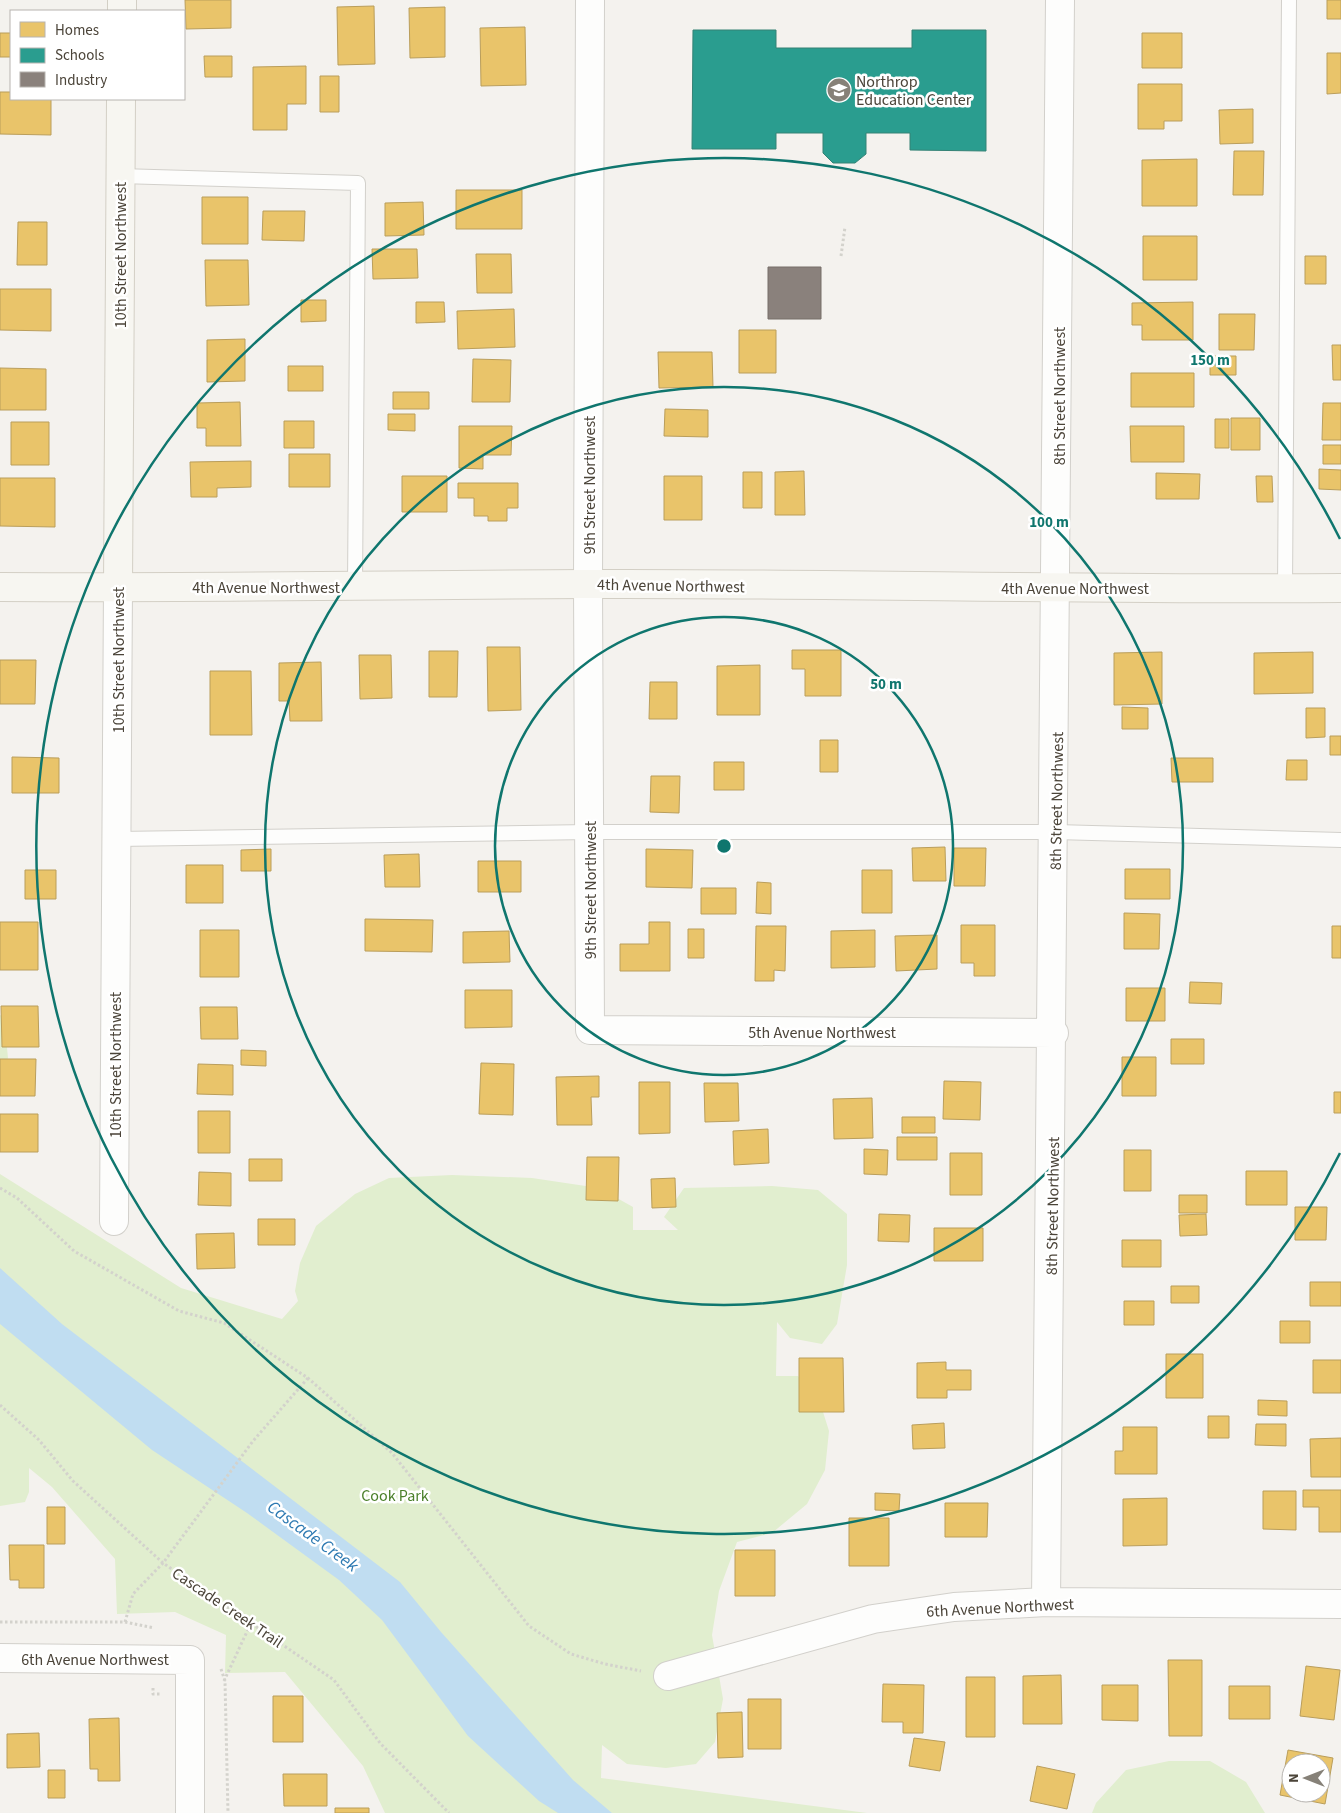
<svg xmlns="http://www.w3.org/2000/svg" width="1341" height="1813" font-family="'Source Sans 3',sans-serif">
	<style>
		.green { fill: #e1eecf }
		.water { fill: #c0ddf1 }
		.homes { fill: #e9c46a; stroke: #ba9e5b; fill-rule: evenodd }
		.schools { fill: #2a9d8f; stroke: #348275 }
		.industry { fill: #8a817c; stroke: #776f68 }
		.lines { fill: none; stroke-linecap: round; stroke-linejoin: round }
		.lane-casing { stroke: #d2d0cb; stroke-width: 16 }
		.street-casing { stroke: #d2d0cb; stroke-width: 30 }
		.secondary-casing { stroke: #d3cfc5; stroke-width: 30 }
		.path { stroke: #d3d2cc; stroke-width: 3; stroke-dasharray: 2.5 2.5; stroke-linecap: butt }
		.lane { stroke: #fdfdfc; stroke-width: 14 }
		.street { stroke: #fdfdfc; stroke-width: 28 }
		.secondary { stroke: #f7f6f1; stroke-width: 28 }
		.ring { fill: none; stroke: #0f766e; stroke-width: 2.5 }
		.labels { text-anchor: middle; stroke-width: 5; stroke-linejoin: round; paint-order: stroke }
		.poi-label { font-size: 16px; fill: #4b4439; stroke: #fff; text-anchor: start }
		.street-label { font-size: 16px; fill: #4b4439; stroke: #fff }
		.park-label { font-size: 16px; fill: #4a7f2a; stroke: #fff }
		.water-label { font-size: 18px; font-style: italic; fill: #2e7ab2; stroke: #fff }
		.centre { fill: #0f766e; stroke: #fff; stroke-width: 2.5 }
		.ring-label { font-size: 15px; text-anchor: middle; font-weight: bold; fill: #0f766e; stroke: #fff; stroke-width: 5; stroke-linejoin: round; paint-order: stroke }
	</style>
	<rect width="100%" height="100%" fill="#f4f2ee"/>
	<path class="green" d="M 0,1015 L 4,1017 L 8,1058 L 0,1075 Z
		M 0,1174 L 181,1288 L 282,1319 L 298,1301 L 295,1291 L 300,1263 L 316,1226 L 355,1194 L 389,1178 L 452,1175 L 532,1178 L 599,1188 L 633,1207 L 633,1230 L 678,1230 L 664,1217 L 684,1188 L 772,1186 L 818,1190 L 847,1214 L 847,1265 L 837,1324 L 822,1344 L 790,1338 L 777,1322 L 776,1376 L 798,1376 L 818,1396 L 829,1431 L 825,1470 L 807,1504 L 772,1533 L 737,1542 L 719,1591 L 712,1635 L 723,1699 L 715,1742 L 696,1764 L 666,1768 L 627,1764 L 602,1745 L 601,1778 L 867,1813 L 385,1813 L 363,1766 L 285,1672 L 225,1673 L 226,1635 L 175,1612 L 117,1614 L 115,1559 L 52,1487 L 29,1468 L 29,1492 L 25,1502 L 0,1506 Z
		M 1169,1761 L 1210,1761 L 1246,1782 L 1265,1813 L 1092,1813 L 1096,1803 L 1126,1770 Z"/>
	<path class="water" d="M 0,1268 L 62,1324 L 400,1582 L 441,1632 L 573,1780 L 612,1813 L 558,1813 L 539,1801 L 468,1736 L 382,1620 L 339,1580 L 247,1513 L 152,1450 L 0,1324 Z"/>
	<path class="homes" d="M 185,0 L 231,0 L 231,28 L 186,29 Z
		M 1327,0 L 1341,0 L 1341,19 L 1327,19 Z
		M 374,6 L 375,64 L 338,65 L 337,7 Z
		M 445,7 L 445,57 L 410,58 L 409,8 Z
		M 525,27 L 526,85 L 481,86 L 480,28 Z
		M 0,33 L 11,33 L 11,57 L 0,57 Z
		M 1142,33 L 1182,33 L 1182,68 L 1142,68 Z
		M 1327,53 L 1341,53 L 1341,93 L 1327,94 Z
		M 204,56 L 232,56 L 232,77 L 205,77 Z
		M 306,66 L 306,104 L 287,104 L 287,130 L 253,130 L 253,67 Z
		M 320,76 L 339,76 L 339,112 L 320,112 Z
		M 1138,84 L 1182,84 L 1182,121 L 1164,121 L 1164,129 L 1138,129 Z
		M 0,92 L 11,92 L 11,99 L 51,99 L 51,135 L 0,134 Z
		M 1253,109 L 1253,143 L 1220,144 L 1219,110 Z
		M 1234,151 L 1264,151 L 1263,195 L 1233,195 Z
		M 1197,159 L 1197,206 L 1142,206 L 1142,160 Z
		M 456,190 L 522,190 L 522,229 L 456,229 Z
		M 202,197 L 248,197 L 248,244 L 202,244 Z
		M 423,202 L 424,235 L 385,236 L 385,203 Z
		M 263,211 L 305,211 L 304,241 L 262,240 Z
		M 18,222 L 47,222 L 47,265 L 17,265 Z
		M 1143,236 L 1197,236 L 1197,280 L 1143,280 Z
		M 372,249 L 417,249 L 418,278 L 373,279 Z
		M 476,254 L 511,254 L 512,293 L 477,293 Z
		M 1305,256 L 1326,256 L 1326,284 L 1305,284 Z
		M 205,260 L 248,260 L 249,305 L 206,306 Z
		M 0,289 L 51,289 L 51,331 L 0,330 Z
		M 301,300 L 326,300 L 326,321 L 301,322 Z
		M 416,302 L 444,302 L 445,322 L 416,323 Z
		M 1193,302 L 1193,340 L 1142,340 L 1142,325 L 1132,325 L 1132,303 Z
		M 514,309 L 515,347 L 458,349 L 457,311 Z
		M 1219,314 L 1255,314 L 1254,350 L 1219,350 Z
		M 739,330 L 776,330 L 776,373 L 739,373 Z
		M 245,339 L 245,381 L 207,382 L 207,340 Z
		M 1332,345 L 1341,345 L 1341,380 L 1333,380 Z
		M 658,352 L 712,352 L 713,387 L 659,388 Z
		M 1210,356 L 1236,356 L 1236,375 L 1210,375 Z
		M 473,359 L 511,360 L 510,402 L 472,402 Z
		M 288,366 L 323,366 L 323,391 L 288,391 Z
		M 0,368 L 46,369 L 46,410 L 0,410 Z
		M 1131,373 L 1194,373 L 1194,407 L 1131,407 Z
		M 393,392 L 429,392 L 429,409 L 393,409 Z
		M 240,402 L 241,446 L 206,446 L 206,428 L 197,428 L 197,403 Z
		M 1323,403 L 1341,403 L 1341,440 L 1322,440 Z
		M 665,409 L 708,410 L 708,437 L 664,436 Z
		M 388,414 L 415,414 L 415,431 L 388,430 Z
		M 1231,418 L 1260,418 L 1260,450 L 1231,450 Z
		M 1215,419 L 1229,419 L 1229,448 L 1215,448 Z
		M 284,421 L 314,421 L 314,448 L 284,448 Z
		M 11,422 L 49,422 L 49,465 L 11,465 Z
		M 459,426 L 512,426 L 511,455 L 483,455 L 483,469 L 459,468 Z
		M 1130,426 L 1184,426 L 1184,462 L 1131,462 Z
		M 1323,445 L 1341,445 L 1341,464 L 1323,464 Z
		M 289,454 L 330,454 L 330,487 L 289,487 Z
		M 251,461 L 251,487 L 217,488 L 217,497 L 191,497 L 190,462 Z
		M 1319,469 L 1341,470 L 1341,490 L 1319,489 Z
		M 804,471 L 805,515 L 775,515 L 775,472 Z
		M 743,472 L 762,472 L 762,508 L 743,508 Z
		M 1156,473 L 1200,474 L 1199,499 L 1156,499 Z
		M 402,476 L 447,476 L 447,512 L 402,512 Z
		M 664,476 L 702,476 L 702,520 L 664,520 Z
		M 1256,476 L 1272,476 L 1273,502 L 1257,502 Z
		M 0,478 L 55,478 L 55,527 L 0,526 Z
		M 458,483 L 518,483 L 518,508 L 507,508 L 507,521 L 488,521 L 488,516 L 474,516 L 474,498 L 458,498 Z
		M 487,647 L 520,647 L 521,710 L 488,711 Z
		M 792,650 L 841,650 L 841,696 L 805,696 L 805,669 L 792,669 Z
		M 429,651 L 458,651 L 457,697 L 429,697 Z
		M 1162,652 L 1162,704 L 1114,705 L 1114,653 Z
		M 1313,652 L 1313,693 L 1254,694 L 1254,653 Z
		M 359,655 L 391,655 L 392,698 L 360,699 Z
		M 0,660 L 36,660 L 35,704 L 0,704 Z
		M 321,662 L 322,721 L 290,721 L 289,701 L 279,701 L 279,663 Z
		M 760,665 L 760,715 L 717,715 L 717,666 Z
		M 210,671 L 251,671 L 252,735 L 210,735 Z
		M 650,682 L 677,682 L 677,719 L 649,719 Z
		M 1122,707 L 1148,708 L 1148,729 L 1122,729 Z
		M 1306,708 L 1325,708 L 1325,737 L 1306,738 Z
		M 1330,736 L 1341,736 L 1341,755 L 1330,755 Z
		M 820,740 L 838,740 L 838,772 L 820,772 Z
		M 12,757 L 59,758 L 59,793 L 12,793 Z
		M 1171,758 L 1213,758 L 1213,782 L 1172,782 Z
		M 1287,760 L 1307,760 L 1307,780 L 1286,780 Z
		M 714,762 L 744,762 L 744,790 L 714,790 Z
		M 651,776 L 680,776 L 679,813 L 650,812 Z
		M 945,847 L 946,881 L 913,881 L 912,848 Z
		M 954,848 L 986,848 L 985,886 L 954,886 Z
		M 271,849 L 271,871 L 241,871 L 241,850 Z
		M 646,849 L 693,850 L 692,888 L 646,887 Z
		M 419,854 L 420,887 L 385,887 L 384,855 Z
		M 478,861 L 521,861 L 521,892 L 478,892 Z
		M 186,865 L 223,865 L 223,903 L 186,903 Z
		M 1125,869 L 1170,869 L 1170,899 L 1125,899 Z
		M 25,870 L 56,870 L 56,899 L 25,899 Z
		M 862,870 L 892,870 L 892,913 L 862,913 Z
		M 757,882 L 771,883 L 771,914 L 756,913 Z
		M 701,888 L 736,888 L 736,914 L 701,914 Z
		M 1124,913 L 1160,914 L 1159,949 L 1124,949 Z
		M 365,919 L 433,920 L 432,952 L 365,951 Z
		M 0,922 L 38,922 L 38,970 L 0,970 Z
		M 649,922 L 670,922 L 670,971 L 620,971 L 620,944 L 649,944 Z
		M 961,925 L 995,925 L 995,976 L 974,976 L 974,963 L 961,963 Z
		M 756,926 L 786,926 L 785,971 L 774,970 L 774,981 L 755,981 Z
		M 1332,926 L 1341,926 L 1341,958 L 1332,958 Z
		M 688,929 L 704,929 L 704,958 L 688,958 Z
		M 200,930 L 239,930 L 239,977 L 200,977 Z
		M 875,930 L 875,967 L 831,968 L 831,931 Z
		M 509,931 L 510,962 L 463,963 L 463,932 Z
		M 937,935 L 937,969 L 896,971 L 895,936 Z
		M 1190,982 L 1222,983 L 1221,1004 L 1189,1003 Z
		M 1126,988 L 1165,988 L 1165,1021 L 1126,1021 Z
		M 465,990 L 512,990 L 512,1027 L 465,1028 Z
		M 1,1006 L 38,1006 L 39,1047 L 2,1047 Z
		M 200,1007 L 237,1007 L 238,1039 L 201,1039 Z
		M 1171,1039 L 1204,1039 L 1204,1064 L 1171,1064 Z
		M 241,1050 L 266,1051 L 266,1066 L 241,1065 Z
		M 1122,1057 L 1156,1057 L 1156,1096 L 1122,1096 Z
		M 0,1059 L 36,1059 L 35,1096 L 0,1096 Z
		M 481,1063 L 514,1064 L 513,1115 L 479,1114 Z
		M 198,1064 L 233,1065 L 233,1095 L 197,1094 Z
		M 599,1076 L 599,1097 L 591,1097 L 592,1125 L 557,1125 L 556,1077 Z
		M 944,1081 L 981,1082 L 980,1120 L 943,1119 Z
		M 639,1082 L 670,1082 L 670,1133 L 639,1134 Z
		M 704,1083 L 738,1083 L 739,1121 L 705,1122 Z
		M 1334,1092 L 1341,1092 L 1341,1113 L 1334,1113 Z
		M 872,1098 L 873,1138 L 834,1139 L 833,1099 Z
		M 198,1111 L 230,1111 L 230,1153 L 198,1153 Z
		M 0,1114 L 38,1114 L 38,1152 L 0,1152 Z
		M 902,1117 L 935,1117 L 935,1133 L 902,1133 Z
		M 768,1129 L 769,1163 L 734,1165 L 733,1131 Z
		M 897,1137 L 937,1137 L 937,1160 L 897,1160 Z
		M 864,1149 L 888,1150 L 887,1175 L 864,1174 Z
		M 1124,1150 L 1151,1150 L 1151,1191 L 1124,1191 Z
		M 950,1153 L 982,1153 L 982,1195 L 950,1195 Z
		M 587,1157 L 619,1157 L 618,1201 L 586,1200 Z
		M 249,1159 L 282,1159 L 282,1181 L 249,1181 Z
		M 1246,1171 L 1287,1171 L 1287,1205 L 1246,1205 Z
		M 199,1172 L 231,1173 L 231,1206 L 198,1205 Z
		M 675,1178 L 676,1207 L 652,1208 L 651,1179 Z
		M 1179,1195 L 1207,1195 L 1207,1213 L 1179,1213 Z
		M 1295,1207 L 1327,1207 L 1326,1240 L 1295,1240 Z
		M 879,1214 L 910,1215 L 909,1242 L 878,1241 Z
		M 1206,1214 L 1207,1235 L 1180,1236 L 1179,1215 Z
		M 258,1219 L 295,1219 L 295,1245 L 258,1245 Z
		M 934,1228 L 983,1228 L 983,1261 L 934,1261 Z
		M 234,1233 L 235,1268 L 197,1269 L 196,1234 Z
		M 1122,1240 L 1161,1240 L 1161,1267 L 1122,1267 Z
		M 1310,1282 L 1341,1282 L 1341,1306 L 1310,1306 Z
		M 1171,1286 L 1199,1286 L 1199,1303 L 1171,1303 Z
		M 1124,1301 L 1154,1301 L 1154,1325 L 1124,1325 Z
		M 1280,1321 L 1310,1321 L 1310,1343 L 1280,1343 Z
		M 1166,1354 L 1203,1354 L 1203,1398 L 1166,1398 Z
		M 799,1358 L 843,1358 L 844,1412 L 799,1412 Z
		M 1313,1360 L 1341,1360 L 1341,1393 L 1313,1393 Z
		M 946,1362 L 946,1370 L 971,1370 L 971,1390 L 947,1390 L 947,1398 L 917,1398 L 917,1363 Z
		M 1258,1400 L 1287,1401 L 1287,1416 L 1258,1415 Z
		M 1208,1416 L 1229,1416 L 1229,1438 L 1208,1438 Z
		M 944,1423 L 945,1448 L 913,1449 L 912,1425 Z
		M 1256,1424 L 1286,1424 L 1286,1446 L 1255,1445 Z
		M 1123,1427 L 1157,1427 L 1157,1474 L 1115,1474 L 1115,1451 L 1123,1451 Z
		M 1341,1438 L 1341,1477 L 1311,1477 L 1310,1439 Z
		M 1303,1490 L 1341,1490 L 1341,1532 L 1319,1532 L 1319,1507 L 1303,1507 Z
		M 1263,1491 L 1296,1491 L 1296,1530 L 1263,1529 Z
		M 875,1493 L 900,1494 L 899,1511 L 875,1510 Z
		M 1167,1498 L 1167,1545 L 1123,1546 L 1123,1499 Z
		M 945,1503 L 988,1503 L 987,1537 L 945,1537 Z
		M 47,1507 L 65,1507 L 65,1544 L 47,1544 Z
		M 849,1518 L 889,1518 L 889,1566 L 849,1566 Z
		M 9,1545 L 44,1545 L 44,1588 L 19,1588 L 19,1580 L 10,1580 Z
		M 735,1550 L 775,1550 L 775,1596 L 735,1596 Z
		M 1168,1660 L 1202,1660 L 1202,1736 L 1169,1736 Z
		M 1306,1666 L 1340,1670 L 1334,1720 L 1300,1716 Z
		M 1061,1675 L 1062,1724 L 1023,1724 L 1023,1676 Z
		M 966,1677 L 995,1677 L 995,1737 L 966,1737 Z
		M 883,1684 L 924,1685 L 923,1733 L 903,1733 L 903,1722 L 882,1722 Z
		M 1102,1685 L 1138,1685 L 1138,1721 L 1102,1720 Z
		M 1229,1686 L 1270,1686 L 1270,1719 L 1229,1719 Z
		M 273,1696 L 303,1696 L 303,1742 L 273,1742 Z
		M 748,1699 L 781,1699 L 781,1749 L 748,1749 Z
		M 742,1712 L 743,1757 L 718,1758 L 717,1713 Z
		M 119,1718 L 120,1781 L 98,1781 L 98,1769 L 90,1769 L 89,1719 Z
		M 39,1733 L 40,1767 L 7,1768 L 7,1734 Z
		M 914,1738 L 945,1742 L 940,1771 L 909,1766 Z
		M 1288,1750 L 1333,1758 L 1325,1804 L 1280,1795 ZM 1291,1763 L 1321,1763 L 1321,1793 L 1291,1793 Z
		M 1037,1766 L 1075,1774 L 1067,1809 L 1030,1801 Z
		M 48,1770 L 65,1770 L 65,1798 L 48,1798 Z
		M 283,1774 L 327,1774 L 327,1806 L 284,1806 Z
		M 335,1808 L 369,1808 L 369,1813 L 335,1813 Z"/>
	<path class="schools" d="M 693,30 L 776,30 L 776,48 L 912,48 L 912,30 L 986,30 L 986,151 L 910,150 L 910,133 L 866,133 L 866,154 L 855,163 L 833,163 L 823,153 L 823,133 L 776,133 L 776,149 L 692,149 Z"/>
	<path class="industry" d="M 768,267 L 821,267 L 821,319 L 768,319 Z"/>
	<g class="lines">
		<defs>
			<path id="lane" d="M 120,176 L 358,183 L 355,587
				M 1285,589 L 1289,0
				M 117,839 L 589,832 L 1056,832 L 1341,840"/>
			<path id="street" d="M 590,0 L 588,584 L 590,1030 L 1054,1033
				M 114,1221 L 118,587
				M 1046,1602 C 1054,1068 1058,534 1060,0
				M 0,1658 L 190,1660 L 190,1813
				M 668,1676 L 873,1619 L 954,1607 L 1046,1602 L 1341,1604"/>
			<path id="secondary" d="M 122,11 L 122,0
				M 0,587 C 195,588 391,585 586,584 C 838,583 1089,590 1341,588
				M 118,587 L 121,99"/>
		</defs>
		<use href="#lane" class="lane-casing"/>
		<use href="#street" class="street-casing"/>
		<use href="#secondary" class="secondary-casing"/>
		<path class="path" d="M 841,256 L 845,227
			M 0,1188 L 17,1198 L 74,1251 L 179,1311 L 224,1323 L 308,1378 L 392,1453 L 529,1626 L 571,1654 L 605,1664 L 641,1671
			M 0,1405 L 39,1440 L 73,1481 L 163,1563 L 334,1680 L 380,1743 L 449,1813
			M 0,1622 L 125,1622 L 154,1628
			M 125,1622 L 133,1594 L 163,1563 L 253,1441 L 308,1378
			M 221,1669 L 225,1681 L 228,1813
			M 224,1681 L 251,1623
			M 153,1688 L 153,1694 L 161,1694"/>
		<use href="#lane" class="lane"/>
		<use href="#street" class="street"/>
		<use href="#secondary" class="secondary"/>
	</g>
	<g class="ring">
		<circle cx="724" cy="846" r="229"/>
		<circle cx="724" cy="846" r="459"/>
		<path d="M1340 1153A688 688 0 1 1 1340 539"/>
	</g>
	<defs>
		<symbol id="school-disc" viewBox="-11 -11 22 22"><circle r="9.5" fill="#868178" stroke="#fff"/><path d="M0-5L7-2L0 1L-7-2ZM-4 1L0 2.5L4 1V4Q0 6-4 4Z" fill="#fff"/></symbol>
	</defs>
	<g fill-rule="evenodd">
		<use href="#school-disc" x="825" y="76" width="28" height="28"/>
	</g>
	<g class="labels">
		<g class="poi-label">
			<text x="856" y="87">Northrop<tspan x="856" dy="18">Education Center</tspan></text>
		</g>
		<g class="street-label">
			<text transform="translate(120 255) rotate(-90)" y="6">10th Street Northwest</text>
			<text transform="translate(1059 396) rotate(-90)" y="6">8th Street Northwest</text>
			<text transform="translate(589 485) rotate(-90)" y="6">9th Street Northwest</text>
			<text transform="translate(671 585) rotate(1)" y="6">4th Avenue Northwest</text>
			<text x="266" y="593">4th Avenue Northwest</text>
			<text x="1075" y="594">4th Avenue Northwest</text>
			<text transform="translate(118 660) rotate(-90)" y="6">10th Street Northwest</text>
			<text transform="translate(1056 801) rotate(-89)" y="6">8th Street Northwest</text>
			<text transform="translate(590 890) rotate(-90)" y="6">9th Street Northwest</text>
			<text x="822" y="1038">5th Avenue Northwest</text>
			<text transform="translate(115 1065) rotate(-90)" y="6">10th Street Northwest</text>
			<text transform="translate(1052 1206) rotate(-89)" y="6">8th Street Northwest</text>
			<text transform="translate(228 1607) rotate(34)" y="6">Cascade Creek Trail</text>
			<text transform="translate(1000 1607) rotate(-3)" y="6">6th Avenue Northwest</text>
			<text x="95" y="1665">6th Avenue Northwest</text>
		</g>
		<g class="park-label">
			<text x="395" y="1501">Cook Park</text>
		</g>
		<g class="water-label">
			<text transform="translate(313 1536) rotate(36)" y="6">Cascade Creek</text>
		</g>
	</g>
	<circle cx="724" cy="846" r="8" class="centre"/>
	<g class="ring-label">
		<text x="1210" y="365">150 m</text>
		<text x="1049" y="527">100 m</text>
		<text x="886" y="689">50 m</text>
	</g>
	<rect x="10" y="10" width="175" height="90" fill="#ffffff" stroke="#b7b4b0"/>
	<rect x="20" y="22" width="25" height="15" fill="#e9c46a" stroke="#b7b4b0"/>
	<text x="55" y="35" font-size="15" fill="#4b4439">Homes</text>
	<rect x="20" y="48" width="25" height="15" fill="#2a9d8f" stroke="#b7b4b0"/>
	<text x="55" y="60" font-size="15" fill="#4b4439">Schools</text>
	<rect x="20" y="72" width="25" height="15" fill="#8a817c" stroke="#b7b4b0"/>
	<text x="55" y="85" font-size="15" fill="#4b4439">Industry</text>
	<g transform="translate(1306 1778) rotate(270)"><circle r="24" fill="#ffffff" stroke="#b7b4b0"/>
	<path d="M0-4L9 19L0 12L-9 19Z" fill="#868178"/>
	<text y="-8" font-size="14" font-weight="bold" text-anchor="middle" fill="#4b4439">N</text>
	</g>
</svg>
